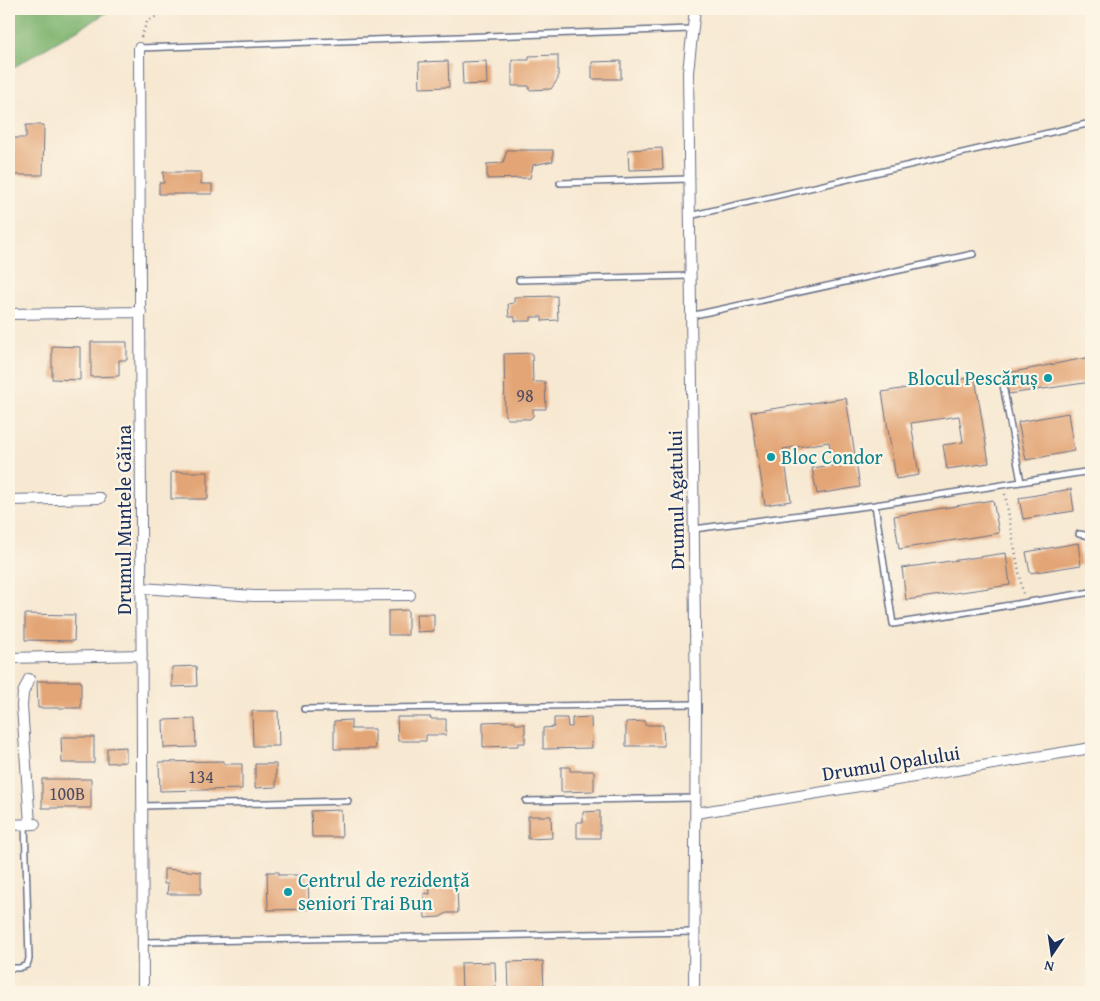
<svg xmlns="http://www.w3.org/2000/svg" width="1100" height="1001" font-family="'Gentium Book Plus',serif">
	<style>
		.forest { fill: #81b672; stroke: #4e7268 }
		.building { fill: #e3a576 }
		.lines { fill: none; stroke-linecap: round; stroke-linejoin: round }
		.service-casing { stroke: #687086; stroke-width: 8 }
		.minor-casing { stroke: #687086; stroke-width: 12 }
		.path { stroke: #687086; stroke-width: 2.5; stroke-dasharray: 1 4; stroke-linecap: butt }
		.service { stroke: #fff; stroke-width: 5 }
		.minor { stroke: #fff; stroke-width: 10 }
		.culture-dot { fill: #0f9aa8; stroke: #fcf5e5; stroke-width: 2 }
		.labels { text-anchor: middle; stroke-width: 4.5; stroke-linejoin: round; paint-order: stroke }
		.number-label { font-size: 18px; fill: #4d4c64 }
		.culture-label { font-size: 20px; fill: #0d838f; stroke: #fcf5e5; text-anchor: start }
		.street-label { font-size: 20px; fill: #1b2f5e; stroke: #fcf5e5 }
	</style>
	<rect width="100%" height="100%" fill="#fcf5e5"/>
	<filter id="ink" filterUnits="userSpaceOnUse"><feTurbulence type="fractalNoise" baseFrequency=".02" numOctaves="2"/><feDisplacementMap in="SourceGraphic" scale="10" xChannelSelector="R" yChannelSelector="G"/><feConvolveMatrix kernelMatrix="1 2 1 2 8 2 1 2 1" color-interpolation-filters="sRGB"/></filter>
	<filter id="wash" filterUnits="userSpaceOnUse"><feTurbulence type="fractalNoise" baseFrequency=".0096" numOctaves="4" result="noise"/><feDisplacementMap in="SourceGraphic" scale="20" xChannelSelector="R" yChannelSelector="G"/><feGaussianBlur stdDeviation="1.12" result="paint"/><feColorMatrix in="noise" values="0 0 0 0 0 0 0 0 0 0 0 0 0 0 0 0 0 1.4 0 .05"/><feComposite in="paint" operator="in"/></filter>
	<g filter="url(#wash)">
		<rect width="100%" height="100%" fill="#f7e8d1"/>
		<path class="forest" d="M 9,9 L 113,9 L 9,70 Z"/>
		<g id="blocks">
			<path class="building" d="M 558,55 L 558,79 L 551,89 L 529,90 L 529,86 L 512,86 L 512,60 L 529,60 L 529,56 Z
				M 448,61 L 449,87 L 420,88 L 419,62 Z
				M 486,61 L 487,84 L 463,85 L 462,62 Z
				M 621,61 L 621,79 L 592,79 L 592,62 Z
				M 26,125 L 44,125 L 43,175 L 11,175 L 11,138 L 26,138 Z
				M 662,148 L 663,169 L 629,170 L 628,150 Z
				M 507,150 L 553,150 L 553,161 L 533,165 L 530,178 L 487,179 L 487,164 L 503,163 Z
				M 163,172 L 201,172 L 201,184 L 212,184 L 212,194 L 159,194 L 159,183 L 164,183 Z
				M 557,296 L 558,320 L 542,321 L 542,317 L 531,317 L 531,321 L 515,321 L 515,317 L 509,317 L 508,304 L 514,303 L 514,297 Z
				M 91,342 L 127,342 L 127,360 L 119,360 L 119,376 L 91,377 Z
				M 52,346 L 80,347 L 80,380 L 52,379 Z
				M 532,353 L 533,382 L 545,382 L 546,409 L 533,409 L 533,416 L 530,419 L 508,419 L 505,415 L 504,354 Z
				M 1091,357 L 1091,382 L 1009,394 L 1003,374 Z
				M 975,377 L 989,463 L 947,469 L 943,445 L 963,442 L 959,416 L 911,423 L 919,475 L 896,479 L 882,392 Z
				M 846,398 L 860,487 L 817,494 L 812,468 L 833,465 L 829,442 L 783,449 L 791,501 L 765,505 L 751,412 Z
				M 1068,413 L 1074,451 L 1026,460 L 1018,422 Z
				M 171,472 L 208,472 L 208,499 L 171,499 Z
				M 1071,489 L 1074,511 L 1023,519 L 1019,498 Z
				M 993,500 L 999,533 L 899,549 L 894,516 Z
				M 1078,543 L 1081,565 L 1030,573 L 1026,552 Z
				M 1006,553 L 1010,585 L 906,600 L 902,568 Z
				M 408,610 L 408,635 L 388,635 L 388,611 Z
				M 25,614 L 75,615 L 74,641 L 25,640 Z
				M 416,614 L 434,614 L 434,631 L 417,632 Z
				M 196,666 L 197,686 L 172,687 L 172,667 Z
				M 37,681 L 81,681 L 81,708 L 38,708 Z
				M 252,711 L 278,711 L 279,746 L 253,746 Z
				M 397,717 L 431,717 L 431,719 L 446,719 L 446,735 L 426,735 L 426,741 L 398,741 Z
				M 591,717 L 592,748 L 543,749 L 543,728 L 554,727 L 554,718 L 567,718 L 568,727 L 572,727 L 572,718 Z
				M 195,719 L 196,747 L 164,748 L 163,720 Z
				M 351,720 L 351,729 L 375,729 L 375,749 L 334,749 L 334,721 Z
				M 515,721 L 515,724 L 525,724 L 525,743 L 518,743 L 518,746 L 483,747 L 483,722 Z
				M 645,721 L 645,725 L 663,725 L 664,746 L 626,746 L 626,722 Z
				M 61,737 L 94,737 L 94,763 L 62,763 Z
				M 126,747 L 126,762 L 107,763 L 107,748 Z
				M 223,761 L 223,764 L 242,764 L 242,789 L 160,791 L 159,762 Z
				M 255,764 L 276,764 L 276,787 L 255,788 Z
				M 561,767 L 570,767 L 570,771 L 594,771 L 594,791 L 561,792 Z
				M 42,779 L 91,779 L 91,808 L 42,808 Z
				M 341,810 L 342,837 L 312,837 L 311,811 Z
				M 600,811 L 600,838 L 577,838 L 577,822 L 583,822 L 583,812 Z
				M 528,816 L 551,816 L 552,838 L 528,839 Z
				M 164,869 L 201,872 L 201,894 L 167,894 L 168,884 L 164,884 Z
				M 267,872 L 279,872 L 279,875 L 308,875 L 309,909 L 268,910 Z
				M 445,882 L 445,885 L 457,885 L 458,913 L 447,913 L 440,917 L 425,918 L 424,893 L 430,894 L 429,883 Z
				M 543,961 L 544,992 L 509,992 L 508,962 Z
				M 495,962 L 496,992 L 462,992 L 461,963 Z"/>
		</g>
	</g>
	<g filter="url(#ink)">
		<use href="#blocks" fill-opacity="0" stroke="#687086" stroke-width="1"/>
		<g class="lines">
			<defs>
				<path id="service" d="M 139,48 L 691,29
					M 560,183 L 688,179
					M 689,216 L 1091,123
					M 519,280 L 690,276
					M 690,316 L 973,254
					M 1003,385 L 1021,482
					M 875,505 L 893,624 L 1091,592
					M 694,529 L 875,505 L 1091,471
					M 1079,534 L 1091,536
					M 304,709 L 696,704
					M 526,801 L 695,798
					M 143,806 L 348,801
					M 143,942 L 694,932
					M 9,968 L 19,968 L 27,965 L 29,959 L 25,824"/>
				<path id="minor" d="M 139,48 L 143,992
					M 9,314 L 141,312
					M 9,500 L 100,498
					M 142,588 L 254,596 L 410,595
					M 9,658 L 142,655
					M 29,679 L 23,693 L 22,706 L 30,824
					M 696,813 L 1091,748
					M 9,825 L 35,824
					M 694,992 L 696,704 L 688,72 L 695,9"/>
			</defs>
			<use href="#service" class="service-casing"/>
			<use href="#minor" class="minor-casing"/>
			<path class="path" d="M 141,37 L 147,22 L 168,9
				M 1005,494 L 1023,594"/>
			<use href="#service" class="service"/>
			<use href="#minor" class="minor"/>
		</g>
	</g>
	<g class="culture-dot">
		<circle cx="1048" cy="378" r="5"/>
		<circle cx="771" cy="457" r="5"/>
		<circle cx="288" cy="892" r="5"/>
	</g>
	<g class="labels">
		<g class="number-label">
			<text x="525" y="402">98</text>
			<text x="201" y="783">134</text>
			<text x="67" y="800">100B</text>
		</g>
		<g class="culture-label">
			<text x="1038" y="385" text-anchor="end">Blocul Pescăruș</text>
			<text x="781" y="464">Bloc Condor</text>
			<text x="298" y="887">Centrul de rezidență<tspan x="298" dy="23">seniori Trai Bun</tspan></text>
		</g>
		<g class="street-label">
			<text transform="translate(676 500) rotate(-91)" y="7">Drumul Agatului</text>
			<text transform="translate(124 520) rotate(-90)" y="7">Drumul Muntele Găina</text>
			<text transform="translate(891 763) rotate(-9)" y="7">Drumul Opalului</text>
		</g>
	</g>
	<rect width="1100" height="1001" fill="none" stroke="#fcf5e5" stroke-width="30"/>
	<g transform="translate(1052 954) rotate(193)" stroke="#fcf5e5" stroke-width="4" paint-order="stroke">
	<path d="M0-4L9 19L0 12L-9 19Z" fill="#1b2f5e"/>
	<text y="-8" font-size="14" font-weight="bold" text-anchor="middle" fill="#1b2f5e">N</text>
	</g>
</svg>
